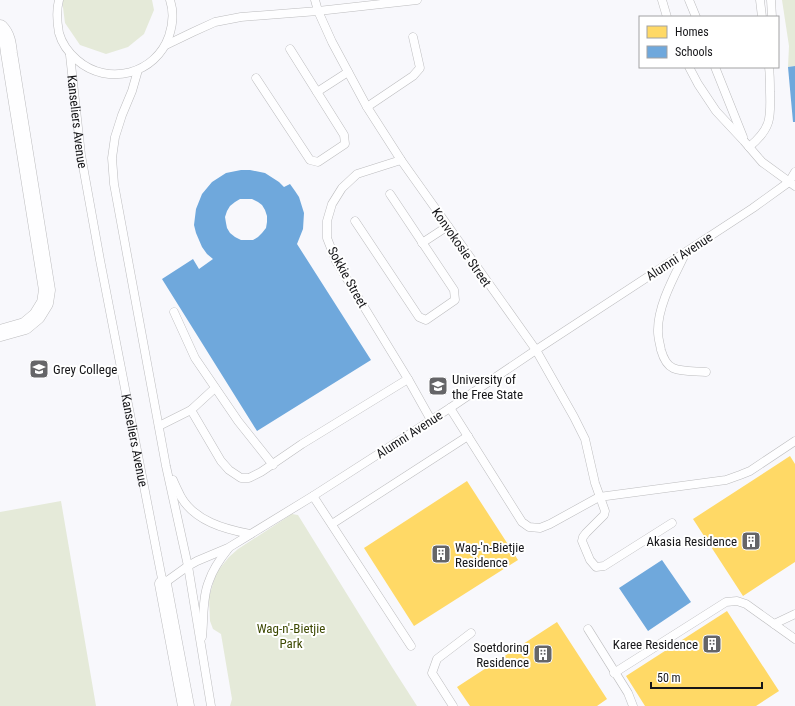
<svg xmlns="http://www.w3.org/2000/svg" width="795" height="706" font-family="'Roboto Condensed',sans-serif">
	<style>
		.green { fill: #e5ead9 }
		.homes { fill: #ffd966 }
		.schools { fill: #6fa8dc; fill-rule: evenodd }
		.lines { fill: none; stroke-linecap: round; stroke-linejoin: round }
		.lane-casing { stroke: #bcbcbe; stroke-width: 9 }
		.street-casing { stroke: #bcbcbe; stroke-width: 17 }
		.lane { stroke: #fefeff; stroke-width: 8 }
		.street { stroke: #fefeff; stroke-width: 16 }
		.labels { text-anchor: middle; stroke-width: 4; stroke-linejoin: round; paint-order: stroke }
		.street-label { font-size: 13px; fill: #161619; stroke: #fff }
		.poi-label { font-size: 13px; fill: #161619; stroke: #fff; text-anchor: start }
		.park-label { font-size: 13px; fill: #3d4902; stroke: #fff }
	</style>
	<rect width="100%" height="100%" fill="#f8f8fc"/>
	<path class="green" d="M 62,0 L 152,0 L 154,10 L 144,34 L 128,47 L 106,54 L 80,45 L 65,23 Z
		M 782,0 L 795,0 L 795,66 L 788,67 L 789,46 Z
		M 61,501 L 96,706 L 0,706 L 0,512 Z
		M 292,514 L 298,515 L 392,667 L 417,706 L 230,706 L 232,699 L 221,634 L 213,629 L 210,621 L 209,597 L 216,573 L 229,557 L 238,549 Z"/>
	<path class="homes" d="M 790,456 L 795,464 L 795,562 L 743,596 L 693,519 Z
		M 467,481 L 518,560 L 414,626 L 364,548 Z
		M 727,611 L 779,691 L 756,706 L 645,706 L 626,676 Z
		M 557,622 L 607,699 L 597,706 L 470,706 L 457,687 Z"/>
	<path class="schools" d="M 795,66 L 795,122 L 793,122 L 788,67 Z
		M 241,170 L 250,170 L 265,173 L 279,182 L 284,187 L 290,184 L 295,191 L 299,197 L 304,213 L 303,229 L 297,244 L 371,360 L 257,431 L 162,279 L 193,259 L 199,269 L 213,259 L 207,254 L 202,247 L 196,233 L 194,225 L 196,209 L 202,194 L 212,182 L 226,173 ZM 240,199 L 252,199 L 258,202 L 262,205 L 265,210 L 267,216 L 267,222 L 266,228 L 262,233 L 258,237 L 253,240 L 241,240 L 235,237 L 230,233 L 227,228 L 226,223 L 225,217 L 227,211 L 230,206 L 235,202 Z
		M 662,560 L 691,602 L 648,631 L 619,588 Z"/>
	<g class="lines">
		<defs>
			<g id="lane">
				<path d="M 59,0 C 56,11 57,22 59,33 C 62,44 69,53 77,60 C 108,87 156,74 169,36 C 173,24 174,12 170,0"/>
				<path d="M 315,0 L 318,11 L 332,42 L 367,107 L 401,160 L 536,350 L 574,417 L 585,439 L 595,483 L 605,511 L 604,515 L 586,533 L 583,537 L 582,541 L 590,560 L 596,567 L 604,566 L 672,523"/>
				<path d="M 662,0 L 667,17"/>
				<path d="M 689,0 L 696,17"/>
				<path d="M 760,0 L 762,17"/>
				<path d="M 771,0 L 772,17"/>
				<path d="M 166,45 L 193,32 L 215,22 L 241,17 L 318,11 L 417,0"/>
				<path id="s1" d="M 70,55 L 81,155 L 100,260 L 163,584 L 188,566 L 197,561 L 228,548 L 313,496 L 450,408 L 536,350 L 753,208 L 789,182 L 795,172"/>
				<path d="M 689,67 L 698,84 L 716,111 L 744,141 L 762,162 L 795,186"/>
				<path d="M 715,67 L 743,137"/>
				<path d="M 138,70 L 132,91 L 122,115 L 115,137 L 112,158 L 114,184 L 166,466 L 188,566 L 211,706"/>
				<path d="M 256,78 L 310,160 L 318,162 L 345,144 L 344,135 L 290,49"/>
				<path d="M 317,92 L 348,72"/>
				<path d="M 367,107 L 413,76 L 420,68 L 413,37"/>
				<path d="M 749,147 C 771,129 771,118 770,92 C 770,84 770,75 769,67"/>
				<path d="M 401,160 L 357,174 L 342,188 L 332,204 L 327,221 L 327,238 L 336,261 L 408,379 L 431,420"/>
				<path d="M 355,221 L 419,317 L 426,320 L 455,300 L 454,290 L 390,194"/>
				<path d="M 422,243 L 448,226"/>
				<path d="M 686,252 C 675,275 657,306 658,332 C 658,338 660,344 661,350 C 663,357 666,365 673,368 C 682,372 695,371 706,372"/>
				<path d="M 174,312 L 195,358 L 238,421 L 273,465"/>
				<path d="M 450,408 L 522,522 L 529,527 L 540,528 L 550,524 L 599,497 L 726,480 L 740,475 L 750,471 L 795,441"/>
				<path d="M 191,410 L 221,461 L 229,470 L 241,478 L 249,478 L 261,472 L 302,444 L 408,379"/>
				<path d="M 159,426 L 191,410 L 215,388"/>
				<path d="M 173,480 C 175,485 178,491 181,497 C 195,521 224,529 250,534"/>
				<path d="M 313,496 L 411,646"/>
				<path d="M 332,524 L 468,436"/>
				<path d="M 774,624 L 795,614"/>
				<path d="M 588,629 L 628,693 L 633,706"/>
				<path d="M 202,637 C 204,619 202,598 209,581 C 213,569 220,559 228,549"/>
				<path d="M 614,673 L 726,602 L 737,601 L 746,604 L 795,639"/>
				<path d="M 453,706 L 432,673 L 437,659 L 471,633"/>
			</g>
			<path id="street" d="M 0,28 C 7,35 8,44 9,53 L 47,290 L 45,303 L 37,316 L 25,326 L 0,333
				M 163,584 L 186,706"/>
		</defs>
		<use href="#lane" class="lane-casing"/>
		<use href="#street" class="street-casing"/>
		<use href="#lane" class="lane"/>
		<use href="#street" class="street"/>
	</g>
	<defs>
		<symbol id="school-square" viewBox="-11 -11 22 22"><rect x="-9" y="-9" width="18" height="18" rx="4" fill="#656568" stroke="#fff"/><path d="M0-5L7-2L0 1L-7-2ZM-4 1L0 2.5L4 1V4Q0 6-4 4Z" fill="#fff"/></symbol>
		<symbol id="university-square" viewBox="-11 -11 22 22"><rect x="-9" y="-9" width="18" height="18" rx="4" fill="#656568" stroke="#fff"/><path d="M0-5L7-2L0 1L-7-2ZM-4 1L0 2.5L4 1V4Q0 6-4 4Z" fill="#fff"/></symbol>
		<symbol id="building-square" viewBox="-11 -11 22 22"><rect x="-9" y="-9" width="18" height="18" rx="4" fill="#656568" stroke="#fff"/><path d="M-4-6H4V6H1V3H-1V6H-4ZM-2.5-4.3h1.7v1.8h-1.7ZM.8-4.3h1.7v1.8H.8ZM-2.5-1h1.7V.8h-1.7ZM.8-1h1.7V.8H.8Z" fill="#fff"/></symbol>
	</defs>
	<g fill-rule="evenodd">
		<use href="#school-square" x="28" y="358" width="22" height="22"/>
		<use href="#university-square" x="427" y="375" width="22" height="22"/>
		<use href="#building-square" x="740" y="530" width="22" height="22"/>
		<use href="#building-square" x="430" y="543" width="22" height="22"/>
		<use href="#building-square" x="701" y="633" width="22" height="22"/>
		<use href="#building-square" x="532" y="643" width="22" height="22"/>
	</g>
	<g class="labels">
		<g class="street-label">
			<text dy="5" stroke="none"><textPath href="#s1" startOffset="67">Kanseliers Avenue</textPath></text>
			<text transform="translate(462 247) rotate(55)" y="5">Konvokosie Street</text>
			<text transform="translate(679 256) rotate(-33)" y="5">Alumni Avenue</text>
			<text transform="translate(348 277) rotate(61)" y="5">Sokkie Street</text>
			<text transform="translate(409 434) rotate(-33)" y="5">Alumni Avenue</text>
			<text dy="5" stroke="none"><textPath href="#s1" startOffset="391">Kanseliers Avenue</textPath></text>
		</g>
		<g class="poi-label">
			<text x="53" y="374">Grey College</text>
			<text x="452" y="384">University of<tspan x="452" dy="15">the Free State</tspan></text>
			<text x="737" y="546" text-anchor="end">Akasia Residence</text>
			<text x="455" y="552">Wag-'n-Bietjie<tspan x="455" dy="15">Residence</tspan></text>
			<text x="698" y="649" text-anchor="end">Karee Residence</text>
			<text x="529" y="652" text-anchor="end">Soetdoring<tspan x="529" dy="15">Residence</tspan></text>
		</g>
		<g class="park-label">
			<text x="291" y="633">Wag-n'-Bietjie<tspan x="291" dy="15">Park</tspan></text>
		</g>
	</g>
	<rect x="639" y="16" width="140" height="52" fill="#ffffff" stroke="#a2a2a3"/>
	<rect x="647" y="26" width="20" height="12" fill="#ffd966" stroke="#a2a2a3"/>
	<text x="675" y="36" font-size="12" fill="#161619">Homes</text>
	<rect x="647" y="46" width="20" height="12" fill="#6fa8dc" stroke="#a2a2a3"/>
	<text x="675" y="56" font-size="12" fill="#161619">Schools</text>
	<path d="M651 682v6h111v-6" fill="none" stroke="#161619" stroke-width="2"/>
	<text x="657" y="682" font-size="12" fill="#161619" stroke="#ffffff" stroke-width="3" paint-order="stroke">50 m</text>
</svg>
